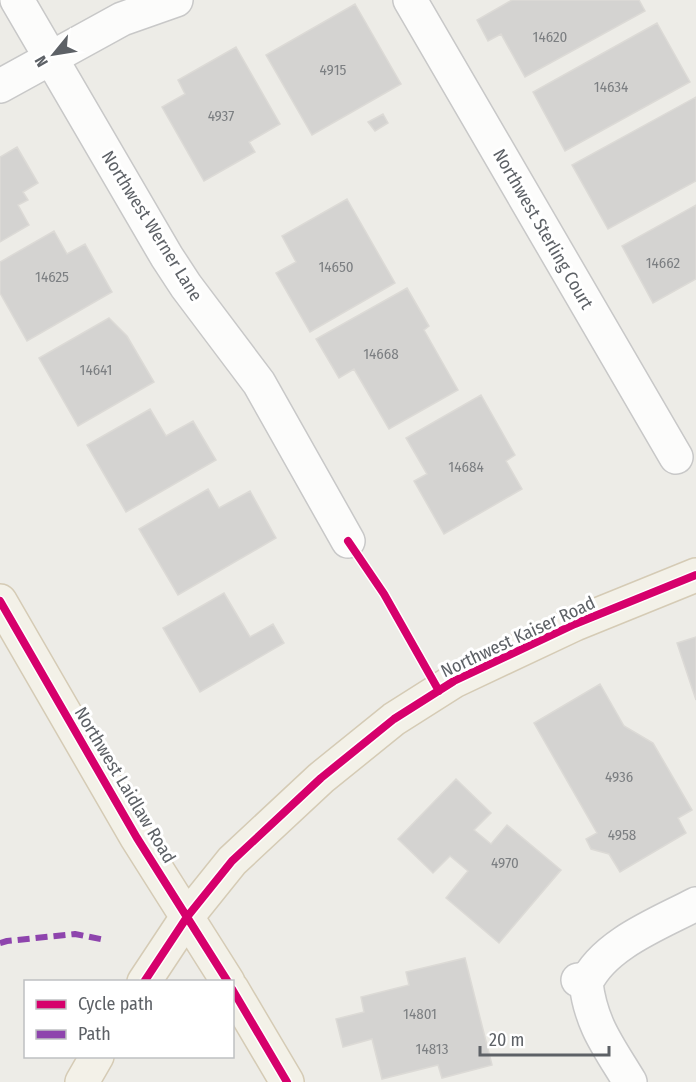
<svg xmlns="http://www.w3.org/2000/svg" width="696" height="1082" font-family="'Fira Sans Condensed',sans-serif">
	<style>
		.building { fill: #d4d3d1; stroke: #dcdad6; stroke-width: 1.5 }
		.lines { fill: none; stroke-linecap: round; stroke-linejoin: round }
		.minor-casing { stroke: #c8c8c8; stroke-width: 36 }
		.major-casing { stroke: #d5cbb5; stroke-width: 36 }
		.minor { stroke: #fcfcfb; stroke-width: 33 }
		.major { stroke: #f3f1e8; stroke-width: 33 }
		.quiet { stroke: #8e44ad; stroke-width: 6; stroke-dasharray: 12 6; stroke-linecap: butt }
		.cycleway-casing { stroke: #fff; stroke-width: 11 }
		.cycleway { stroke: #d6006c; stroke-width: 8 }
		.labels { text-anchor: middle; stroke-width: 6; stroke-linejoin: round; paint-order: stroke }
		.number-label { font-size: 15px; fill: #7c7f82 }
		.street-label { font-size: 18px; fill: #5d6166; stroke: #fff }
	</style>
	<rect width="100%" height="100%" fill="#edece7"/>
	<path class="building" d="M 512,0 L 639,0 L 645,11 L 525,77 L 501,34 L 488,41 L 477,20 Z
		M 355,4 L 401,84 L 312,135 L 266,55 Z
		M 657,23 L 690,82 L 565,151 L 533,92 Z
		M 236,47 L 280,124 L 249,142 L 255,152 L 204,181 L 162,107 L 185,94 L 178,80 Z
		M 696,97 L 696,181 L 608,229 L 572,165 Z
		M 383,114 L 388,123 L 375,131 L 368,122 Z
		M 17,147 L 38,183 L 23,192 L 28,200 L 18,205 L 29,225 L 0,242 L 0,157 Z
		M 347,199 L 395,283 L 310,332 L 276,273 L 296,262 L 282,236 Z
		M 696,205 L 696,279 L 653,303 L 622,246 Z
		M 54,231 L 67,254 L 85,244 L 112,292 L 27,341 L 0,293 L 0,262 Z
		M 407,288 L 429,326 L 424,330 L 458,390 L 389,429 L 354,369 L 339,378 L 316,339 Z
		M 109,318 L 127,336 L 154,382 L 78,426 L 39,358 Z
		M 481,395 L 515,455 L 506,461 L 522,489 L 444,534 L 414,481 L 427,474 L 406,438 Z
		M 150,409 L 166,436 L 193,421 L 216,460 L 126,512 L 87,445 Z
		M 208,489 L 219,508 L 250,491 L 276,538 L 178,595 L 139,529 Z
		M 224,593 L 250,637 L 273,624 L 284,643 L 200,692 L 163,628 Z
		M 696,637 L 696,700 L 677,643 Z
		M 600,684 L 624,726 L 653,743 L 692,810 L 678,818 L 686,833 L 620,872 L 609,854 L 591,849 L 586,839 L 597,833 L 534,723 Z
		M 456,779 L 491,813 L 474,830 L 491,844 L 507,825 L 561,870 L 499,943 L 446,898 L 468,871 L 450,856 L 433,873 L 398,839 Z
		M 465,958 L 492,1065 L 442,1078 L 438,1065 L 382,1079 L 372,1039 L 343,1047 L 336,1019 L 364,1012 L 361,997 L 409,985 L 406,972 Z"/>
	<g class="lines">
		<defs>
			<path id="minor" d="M 17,0 L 167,257 L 186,286 L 259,383 L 348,541
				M 410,0 L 676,457
				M 0,86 L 122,19 L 176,0
				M 578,980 L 586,983 C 591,1025 609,1047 630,1082
				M 586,983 C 604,944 660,923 696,904"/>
			<path id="major" d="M 0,601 L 137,838 L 228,982
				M 144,982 L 187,917 L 232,861 L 321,778 L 394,719 L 454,681 L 575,624 L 696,575
				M 232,989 L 287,1082
				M 82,1082 L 97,1056"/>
		</defs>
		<use href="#minor" class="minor-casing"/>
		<use href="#major" class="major-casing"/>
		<use href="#minor" class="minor"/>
		<use href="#major" class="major"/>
		<path class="quiet" d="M 0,943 L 7,941 L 75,934 L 105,940"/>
		<defs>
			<path id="cycleway" d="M 348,541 L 384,594 L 439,691
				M 0,601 L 137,838 L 228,982
				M 144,982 L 187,917 L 232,861 L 321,778 L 394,719 L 454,681 L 575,624 L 696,575
				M 232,989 L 287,1082"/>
		</defs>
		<use href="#cycleway" class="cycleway-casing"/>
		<use href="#cycleway" class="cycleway"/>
	</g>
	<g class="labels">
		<g class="number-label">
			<text x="550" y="42">14620</text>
			<text x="333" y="75">4915</text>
			<text x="611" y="92">14634</text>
			<text x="221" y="121">4937</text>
			<text x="663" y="268">14662</text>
			<text x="336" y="272">14650</text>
			<text x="52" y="282">14625</text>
			<text x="381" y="359">14668</text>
			<text x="96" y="375">14641</text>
			<text x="466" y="472">14684</text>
			<text x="619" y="782">4936</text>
			<text x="622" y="840">4958</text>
			<text x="505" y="868">4970</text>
			<text x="420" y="1019">14801</text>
			<text x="432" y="1054">14813</text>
		</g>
		<g class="street-label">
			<text transform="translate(152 226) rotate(58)" y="6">Northwest Werner Lane</text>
			<text transform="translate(543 229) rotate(60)" y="6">Northwest Sterling Court</text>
			<text transform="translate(518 637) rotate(-25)" y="6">Northwest Kaiser Road</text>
			<text transform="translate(125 785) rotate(59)" y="6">Northwest Laidlaw Road</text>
		</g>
	</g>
	<rect x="24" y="980" width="210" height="78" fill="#ffffff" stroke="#bec0c2" stroke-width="1.5"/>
	<rect x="36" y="1000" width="30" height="9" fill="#d6006c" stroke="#bec0c2" stroke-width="1.5"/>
	<text x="78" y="1010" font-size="18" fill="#5d6166">Cycle path</text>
	<rect x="36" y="1030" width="30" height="9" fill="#8e44ad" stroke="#bec0c2" stroke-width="1.5"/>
	<text x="78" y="1040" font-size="18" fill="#5d6166">Path</text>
	<g transform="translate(54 54) rotate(240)" stroke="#ffffff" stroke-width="4.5" paint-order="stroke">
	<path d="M0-4.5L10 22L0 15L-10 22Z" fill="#5d6166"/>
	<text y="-9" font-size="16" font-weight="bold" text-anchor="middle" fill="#5d6166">N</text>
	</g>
	<path d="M480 1046v9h129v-9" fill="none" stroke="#5d6166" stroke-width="3"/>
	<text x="489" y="1046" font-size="18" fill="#5d6166" stroke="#ffffff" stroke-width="4.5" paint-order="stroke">20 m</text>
</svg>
